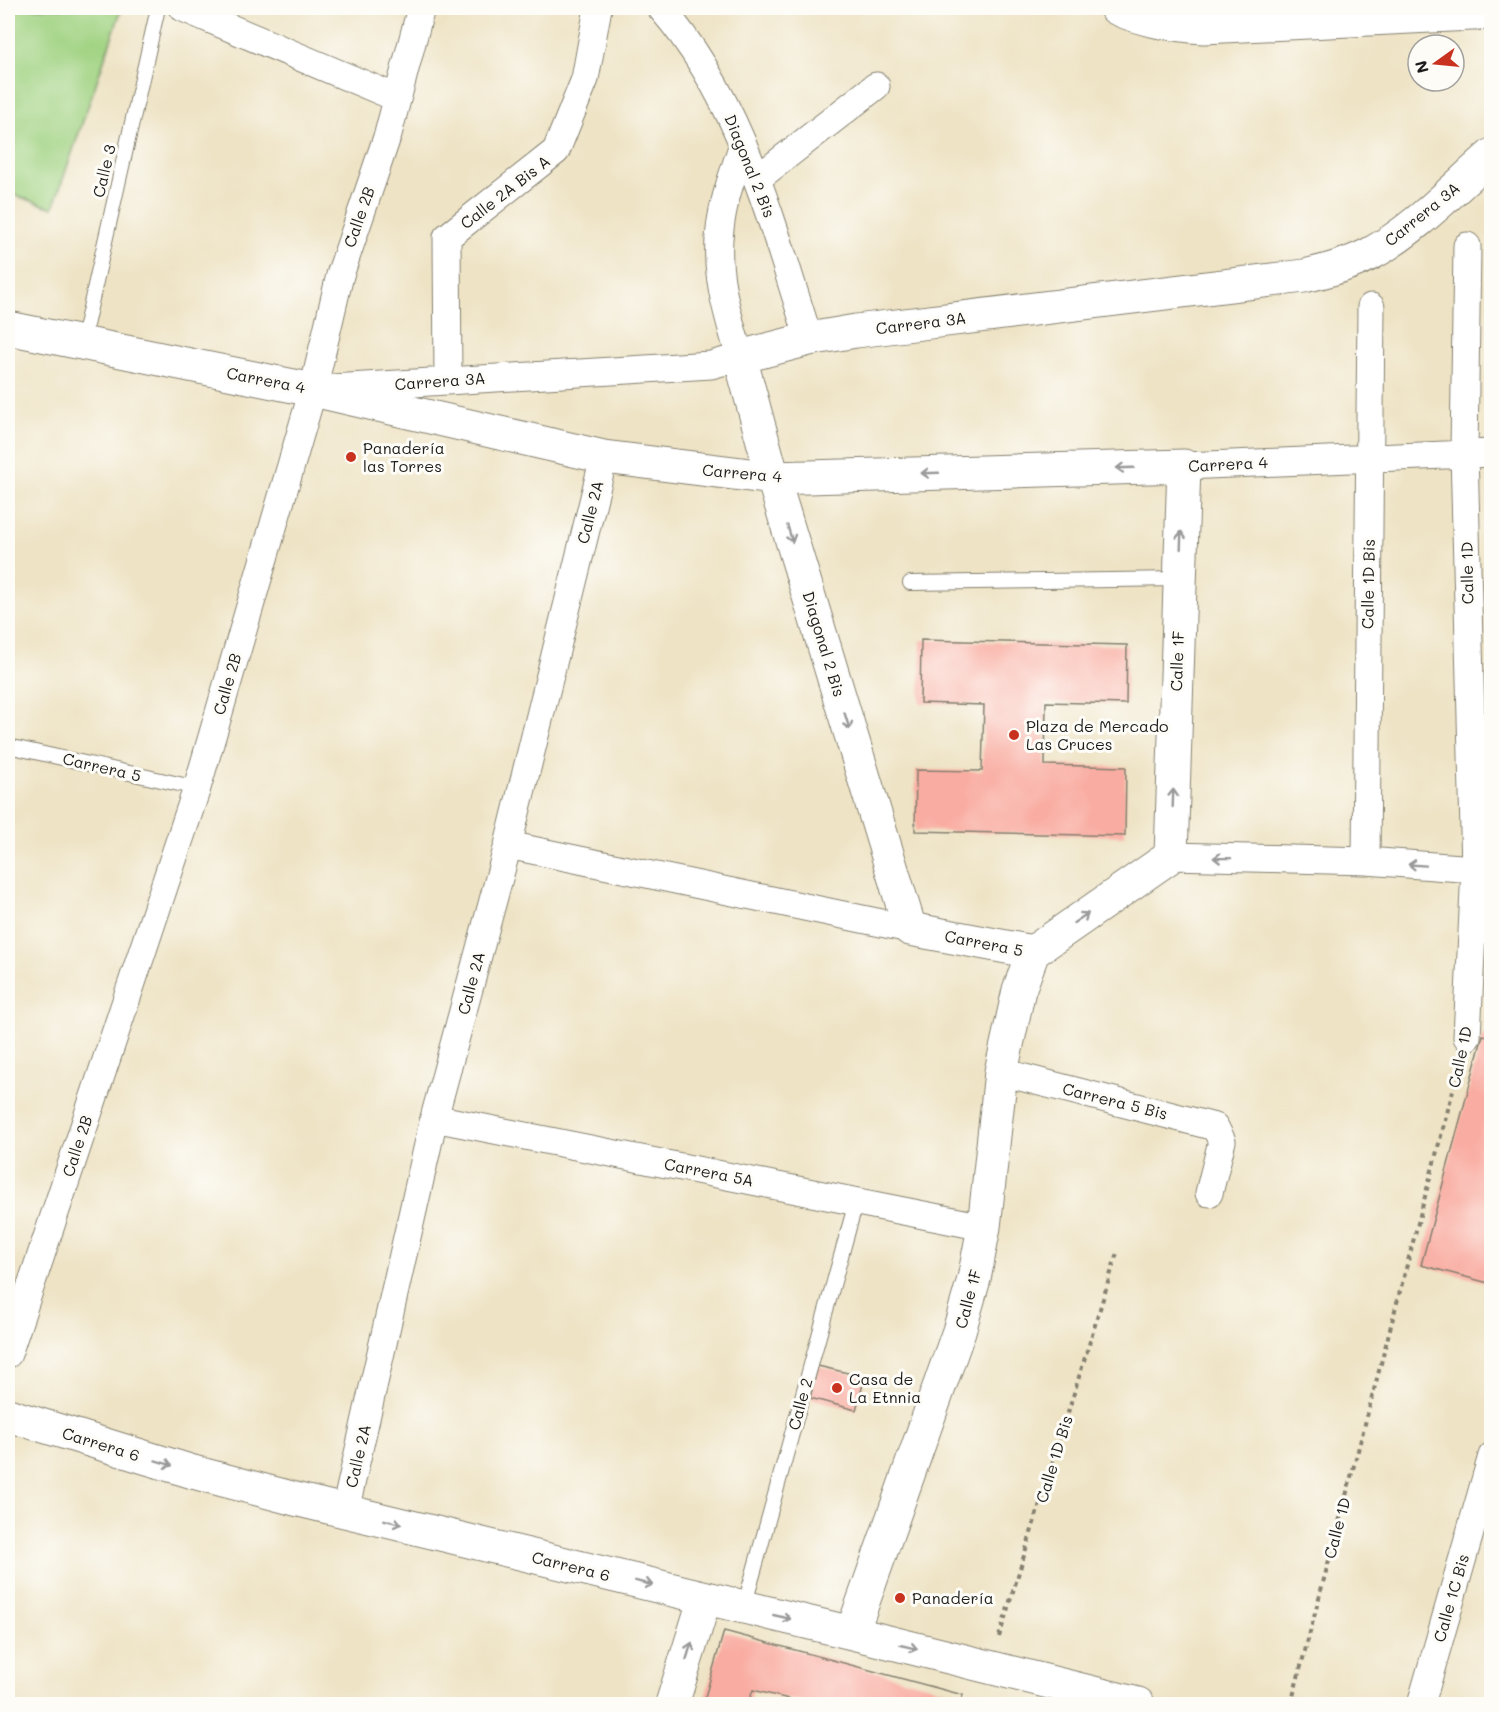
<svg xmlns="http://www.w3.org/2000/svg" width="1499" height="1712" font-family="Mali,sans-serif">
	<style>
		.green { fill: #a1d383; stroke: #5e7850; stroke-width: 1.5 }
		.building { fill: #f9aca1 }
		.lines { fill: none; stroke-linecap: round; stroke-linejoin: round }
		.lane-casing { stroke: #858070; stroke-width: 16 }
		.street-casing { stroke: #858070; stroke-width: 29 }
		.secondary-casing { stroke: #858070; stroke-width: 35 }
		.path { stroke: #858070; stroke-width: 4; stroke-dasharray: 4.5 4.5; stroke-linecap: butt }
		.lane { stroke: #fff; stroke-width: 14 }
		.street { stroke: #fff; stroke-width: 27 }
		.secondary { stroke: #fff; stroke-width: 33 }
		.oneway { stroke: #999 }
		.poi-dot { fill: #c8321e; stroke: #fdfcf7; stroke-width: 2 }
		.labels { text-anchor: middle; stroke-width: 6; stroke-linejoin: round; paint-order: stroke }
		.street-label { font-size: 16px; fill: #1c1c1c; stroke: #fdfcf7 }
		.poi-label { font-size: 16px; fill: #1c1c1c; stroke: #fdfcf7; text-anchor: start }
	</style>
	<rect width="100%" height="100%" fill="#fdfcf7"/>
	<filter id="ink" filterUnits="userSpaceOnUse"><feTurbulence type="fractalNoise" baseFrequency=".0167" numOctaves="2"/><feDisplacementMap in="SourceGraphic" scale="12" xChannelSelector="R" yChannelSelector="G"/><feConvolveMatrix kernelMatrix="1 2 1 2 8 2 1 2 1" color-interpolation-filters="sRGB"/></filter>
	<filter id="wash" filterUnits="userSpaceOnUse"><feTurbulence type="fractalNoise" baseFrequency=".008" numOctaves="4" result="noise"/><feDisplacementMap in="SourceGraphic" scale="24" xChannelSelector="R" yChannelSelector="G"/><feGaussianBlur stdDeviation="1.35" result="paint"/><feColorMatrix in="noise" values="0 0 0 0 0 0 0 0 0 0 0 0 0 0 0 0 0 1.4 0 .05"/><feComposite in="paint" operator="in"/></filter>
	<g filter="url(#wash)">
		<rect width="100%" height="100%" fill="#eee3c5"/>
		<path class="green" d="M 8,8 L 122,8 L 53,208 L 8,193 Z"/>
		<g id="blocks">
			<path class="building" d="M 921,640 L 1127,645 L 1126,704 L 1046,702 L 1045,765 L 1126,767 L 1125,836 L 915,831 L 916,770 L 982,771 L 984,705 L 920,703 Z
				M 1483,1035 L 1492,1037 L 1492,1284 L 1421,1265 Z
				M 818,1366 L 865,1377 L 856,1410 L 810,1398 Z
				M 724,1631 L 963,1695 L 960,1704 L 809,1704 L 753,1690 L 748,1704 L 703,1704 Z"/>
		</g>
	</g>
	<g filter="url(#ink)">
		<use href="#blocks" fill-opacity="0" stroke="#858070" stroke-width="1.5"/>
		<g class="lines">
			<defs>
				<path id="lane" d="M 82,343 L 158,8
					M 910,583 L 1180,579
					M 8,746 L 197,788
					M 744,1607 L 856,1202"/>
				<path id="street" d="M 183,8 L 397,98
					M 661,8 C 742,101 772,224 809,339
					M 758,178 L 876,86
					M 1467,246 L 1464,453 L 1475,869 L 1467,1037
					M 448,381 L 447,237 L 556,151 L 585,79 L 598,8
					M 332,388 L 711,365 L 740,357 C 728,316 714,273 720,229 C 723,200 734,171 743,144
					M 1184,466 L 1492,453
					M 508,845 L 910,929
					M 1171,856 L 1366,861 L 1475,869
					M 1366,861 L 1371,307
					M 1001,1072 L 1215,1127 L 1222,1141 L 1209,1193
					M 434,1118 L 984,1227
					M 8,1354 L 197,788 L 313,390 L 340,275 L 388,134 L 421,8
					M 345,1511 L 434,1118 L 508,845 L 604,457
					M 1421,1704 L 1492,1456"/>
				<path id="secondary" d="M 1116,8 C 1144,21 1173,25 1204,27 L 1492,13
					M 8,328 L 313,390 L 604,457 L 773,478 L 1184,466 L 1171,856 L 1033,952 L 910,929 L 773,478 L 740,357 L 809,339 L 856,331 L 1304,276 C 1327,271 1349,265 1370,254 C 1414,231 1454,188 1492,155
					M 8,1415 L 193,1472 L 299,1500 L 852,1633 L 1138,1704
					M 852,1633 L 959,1331 L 974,1279 L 984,1227 L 1001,1072 L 1019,990 L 1033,952
					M 672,1704 L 705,1598"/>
			</defs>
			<use href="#lane" class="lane-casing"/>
			<use href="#street" class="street-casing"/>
			<use href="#secondary" class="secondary-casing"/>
			<path class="path" d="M 999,1637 L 1118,1250
				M 1291,1704 L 1460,1064"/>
			<use href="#lane" class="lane"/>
			<use href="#street" class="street"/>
			<use href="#secondary" class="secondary"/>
		</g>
		<defs><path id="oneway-shaft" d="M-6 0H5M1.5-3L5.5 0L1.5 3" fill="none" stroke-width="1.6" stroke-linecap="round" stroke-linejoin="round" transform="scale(1.5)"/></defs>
		<g class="oneway">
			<use href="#oneway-shaft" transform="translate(1125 468) rotate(178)"/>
			<use href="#oneway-shaft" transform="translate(930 473) rotate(178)"/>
			<use href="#oneway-shaft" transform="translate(790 534) rotate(73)"/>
			<use href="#oneway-shaft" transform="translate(1181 540) rotate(-88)"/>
			<use href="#oneway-shaft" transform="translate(847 721) rotate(73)"/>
			<use href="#oneway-shaft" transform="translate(1173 798) rotate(-88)"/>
			<use href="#oneway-shaft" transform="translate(1222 858) rotate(-179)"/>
			<use href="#oneway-shaft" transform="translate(1417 865) rotate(-176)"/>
			<use href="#oneway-shaft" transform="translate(1081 918) rotate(-34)"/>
			<use href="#oneway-shaft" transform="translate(164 1463) rotate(17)"/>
			<use href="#oneway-shaft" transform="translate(393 1522) rotate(14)"/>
			<use href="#oneway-shaft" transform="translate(644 1583) rotate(14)"/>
			<use href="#oneway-shaft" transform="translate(782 1617) rotate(13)"/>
			<use href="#oneway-shaft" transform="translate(909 1647) rotate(14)"/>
			<use href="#oneway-shaft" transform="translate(689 1651) rotate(-73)"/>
		</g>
	</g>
	<g class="poi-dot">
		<circle cx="351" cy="457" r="6"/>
		<circle cx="1014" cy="735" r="6"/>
		<circle cx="837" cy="1388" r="6"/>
		<circle cx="900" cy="1598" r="6"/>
	</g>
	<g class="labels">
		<g class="street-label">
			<text transform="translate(750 166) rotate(68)" y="6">Diagonal 2 Bis</text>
			<text transform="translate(104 171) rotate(-77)" y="6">Calle 3</text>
			<text transform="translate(505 192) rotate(-38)" y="6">Calle 2A Bis A</text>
			<text transform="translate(1422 214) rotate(-39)" y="6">Carrera 3A</text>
			<text transform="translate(359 217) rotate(-71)" y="6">Calle 2B</text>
			<text transform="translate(921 323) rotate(-7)" y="6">Carrera 3A</text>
			<text transform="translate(266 380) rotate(11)" y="6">Carrera 4</text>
			<text transform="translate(440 381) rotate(-4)" y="6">Carrera 3A</text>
			<text transform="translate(1228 464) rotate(-3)" y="6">Carrera 4</text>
			<text transform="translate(742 473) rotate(5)" y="6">Carrera 4</text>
			<text transform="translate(590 512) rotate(-76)" y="6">Calle 2A</text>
			<text transform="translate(1467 573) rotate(-91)" y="6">Calle 1D</text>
			<text transform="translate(1368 584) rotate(-89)" y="6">Calle 1D Bis</text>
			<text transform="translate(824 644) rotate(73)" y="6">Diagonal 2 Bis</text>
			<text transform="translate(1177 661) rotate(-88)" y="6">Calle 1F</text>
			<text transform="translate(227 684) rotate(-74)" y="6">Calle 2B</text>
			<text transform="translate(102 767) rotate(13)" y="6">Carrera 5</text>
			<text transform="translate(984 943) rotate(11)" y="6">Carrera 5</text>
			<text transform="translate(471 983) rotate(-75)" y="6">Calle 2A</text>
			<text transform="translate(1460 1057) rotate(-78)" y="6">Calle 1D</text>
			<text transform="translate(1115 1101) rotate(14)" y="6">Carrera 5 Bis</text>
			<text transform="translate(77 1146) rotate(-72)" y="6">Calle 2B</text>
			<text transform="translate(709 1172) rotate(11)" y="6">Carrera 5A</text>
			<text transform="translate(968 1299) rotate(-75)" y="6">Calle 1F</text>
			<text transform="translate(800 1404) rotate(-75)" y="6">Calle 2</text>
			<text transform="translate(101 1444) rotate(17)" y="6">Carrera 6</text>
			<text transform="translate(358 1456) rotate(-77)" y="6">Calle 2A</text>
			<text transform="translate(1054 1459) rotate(-73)" y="6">Calle 1D Bis</text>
			<text transform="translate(1337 1528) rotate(-75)" y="6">Calle 1D</text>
			<text transform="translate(571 1566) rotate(14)" y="6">Carrera 6</text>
			<text transform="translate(1451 1598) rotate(-74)" y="6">Calle 1C Bis</text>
		</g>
		<g class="poi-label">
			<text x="363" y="454">Panadería<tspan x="363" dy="18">las Torres</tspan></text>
			<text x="1026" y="732">Plaza de Mercado<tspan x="1026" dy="18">Las Cruces</tspan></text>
			<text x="849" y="1385">Casa de<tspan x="849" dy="18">La Etnnia</tspan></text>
			<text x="912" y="1604">Panadería</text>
		</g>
	</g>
	<rect width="1499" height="1712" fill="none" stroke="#fdfcf7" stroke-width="30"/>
	<g transform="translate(1436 63) rotate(255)"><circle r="28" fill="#fdfcf7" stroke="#a3a29f" stroke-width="1.5"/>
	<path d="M0-4.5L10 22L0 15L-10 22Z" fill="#c8321e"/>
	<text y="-9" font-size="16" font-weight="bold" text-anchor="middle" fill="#1c1c1c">N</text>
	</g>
</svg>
